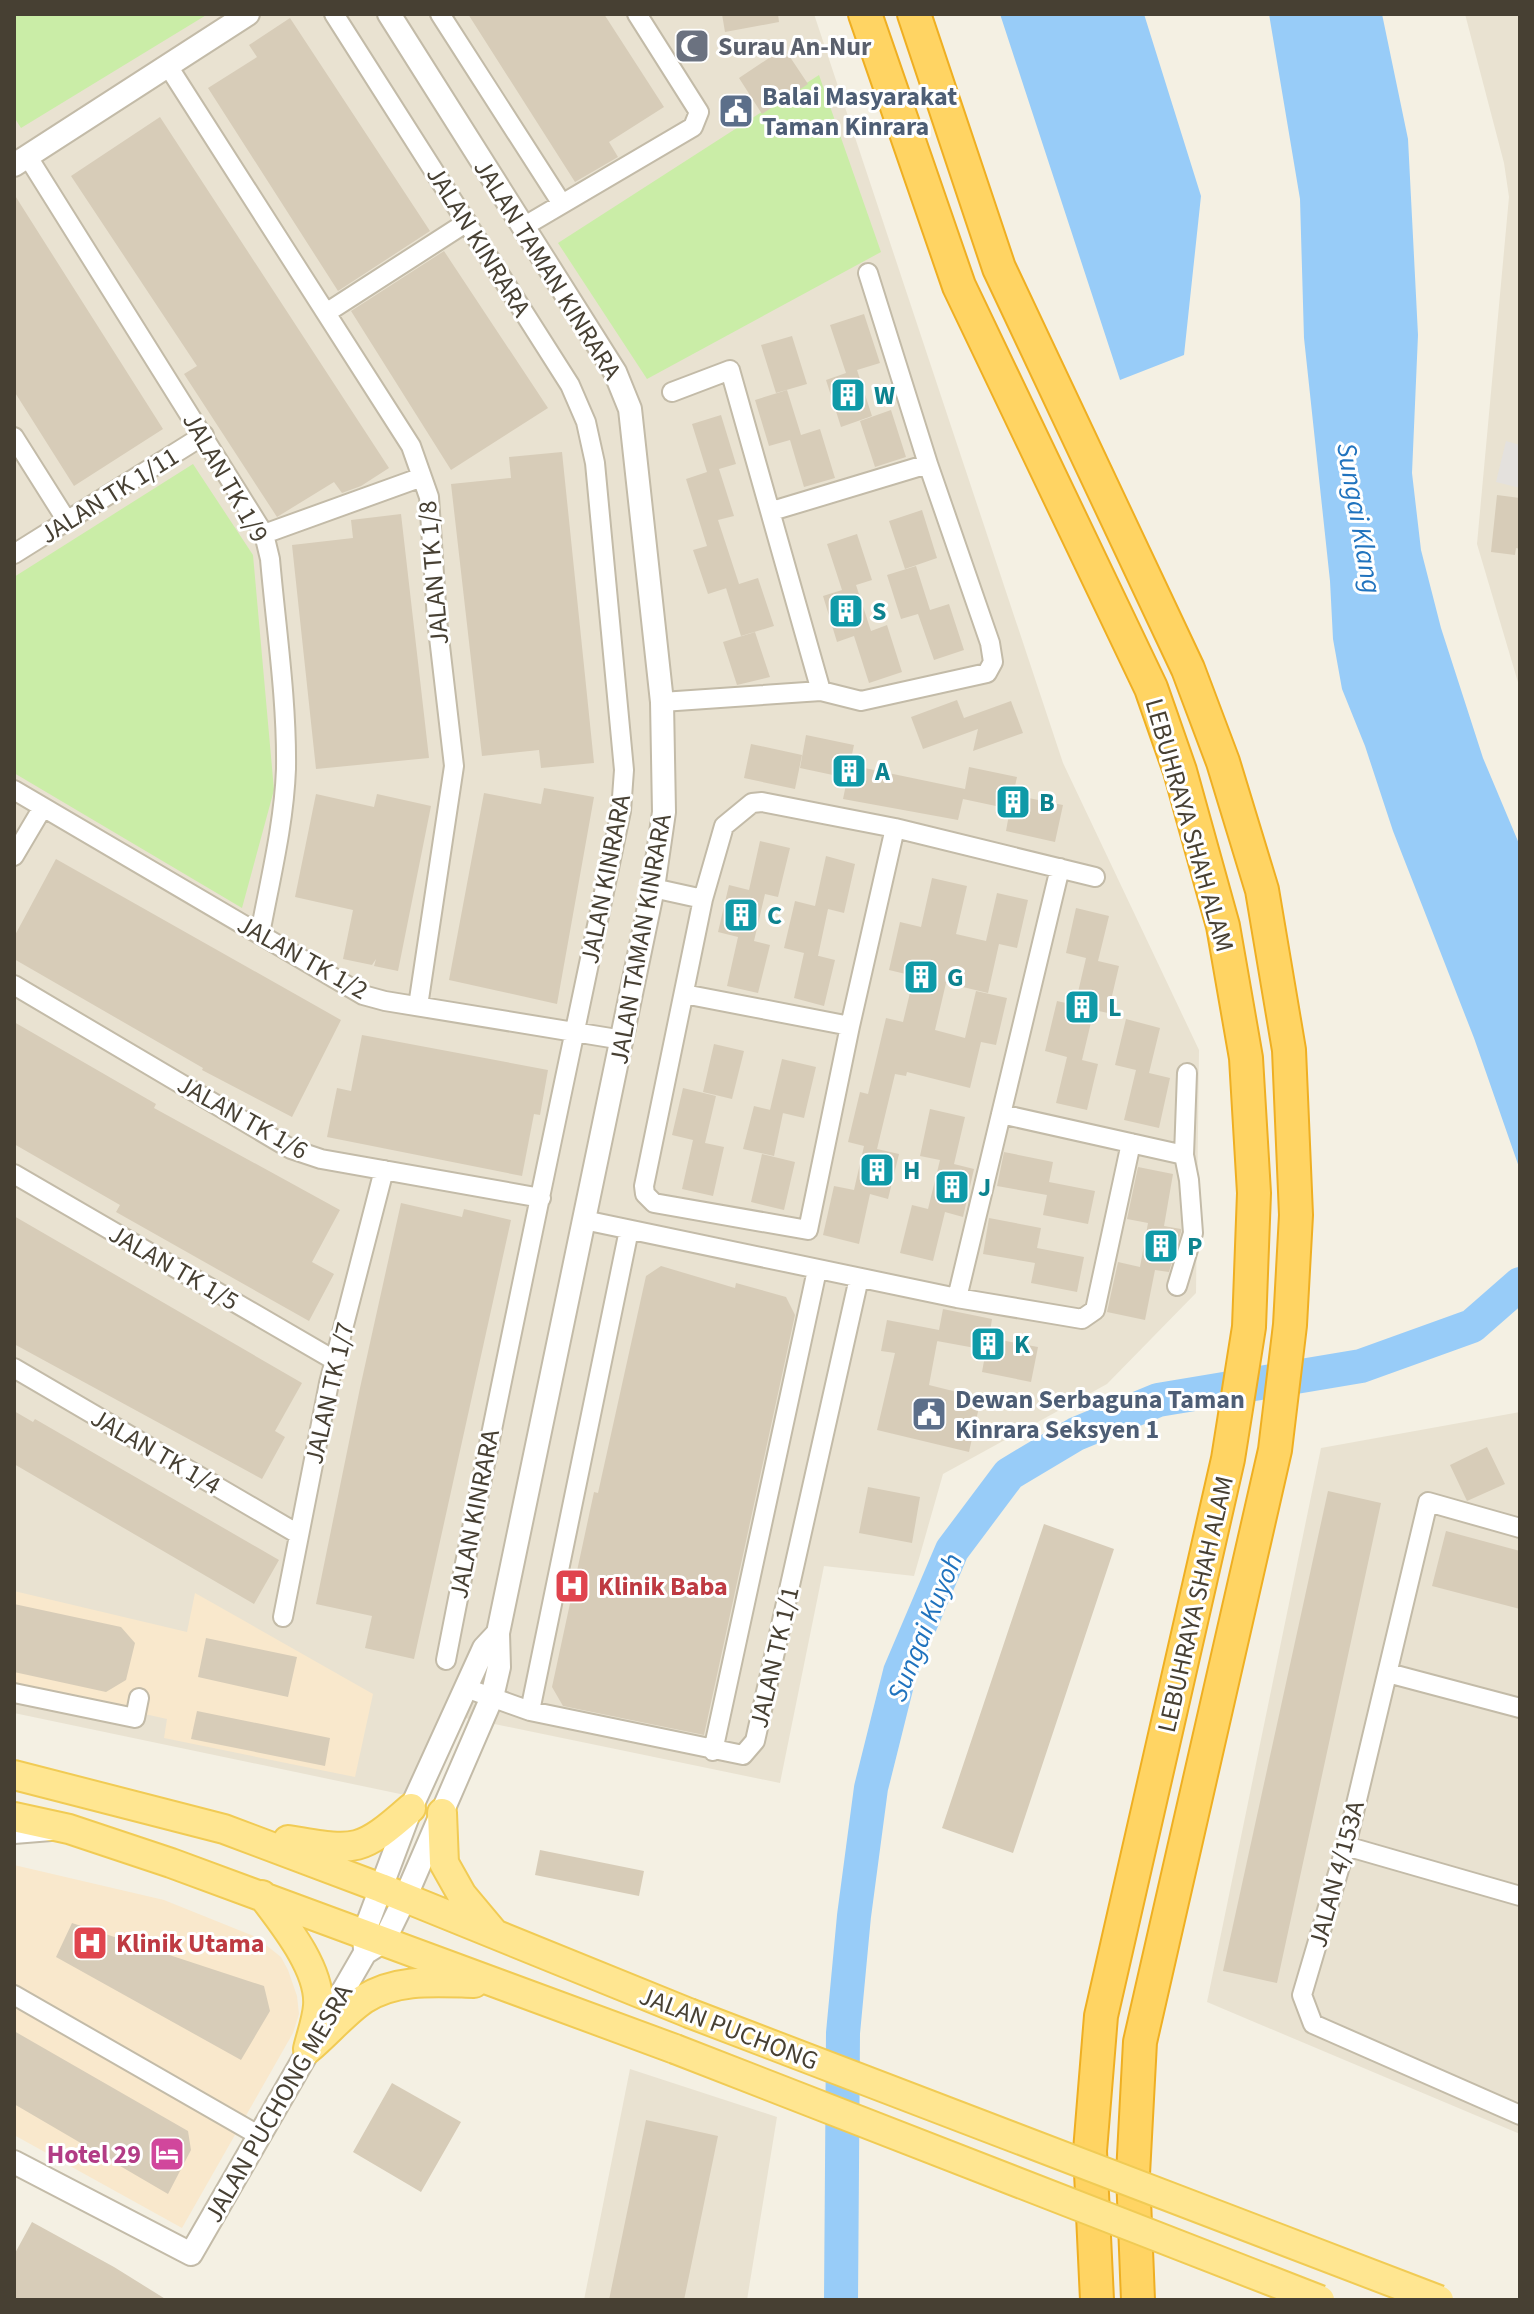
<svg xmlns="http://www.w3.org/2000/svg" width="1534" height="2314" font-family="'Source Sans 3',sans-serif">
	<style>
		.residential { fill: #e9e2d1 }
		.commercial { fill: #f9e8cc }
		.green { fill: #caeda7 }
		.parking { fill: #e4e1dd }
		.water { fill: #98ccf8 }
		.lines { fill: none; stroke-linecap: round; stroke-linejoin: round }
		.river { stroke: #98ccf8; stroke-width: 34 }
		.building { fill: #d7ccb8 }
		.minor-casing { stroke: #c3bba8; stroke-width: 22 }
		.tertiary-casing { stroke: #c3bba8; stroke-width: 26 }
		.primary-casing { stroke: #f1cb54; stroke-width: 32 }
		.motorway-casing { stroke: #efaf22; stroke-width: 36 }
		.minor { stroke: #fff; stroke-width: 18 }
		.tertiary { stroke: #fff; stroke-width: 22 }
		.primary { stroke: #ffe691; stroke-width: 28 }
		.motorway { stroke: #ffd463; stroke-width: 32 }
		.primary-bridge-casing { stroke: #f1cb54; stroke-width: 32; stroke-linecap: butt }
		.primary-bridge { stroke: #ffe691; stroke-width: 28 }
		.labels { text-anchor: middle; stroke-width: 6; stroke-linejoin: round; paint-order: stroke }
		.worship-label { font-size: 26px; font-weight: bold; fill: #5b616d; stroke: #fff; text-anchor: start }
		.service-label { font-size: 26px; font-weight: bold; fill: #4e5e75; stroke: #fff; text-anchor: start }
		.street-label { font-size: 26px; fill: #474033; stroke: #fff }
		.culture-label { font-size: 26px; font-weight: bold; fill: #0d838f; stroke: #fff; text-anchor: start }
		.health-label { font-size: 26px; font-weight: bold; fill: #be3a42; stroke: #fff; text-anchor: start }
		.hotel-label { font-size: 26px; font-weight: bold; fill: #b23c85; stroke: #fff; text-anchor: end }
		.water-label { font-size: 28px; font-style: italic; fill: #2073be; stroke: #fff }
	</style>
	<rect width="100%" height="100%" fill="#f4f0e3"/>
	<path class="residential" d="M 14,14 L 814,14 L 1063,763 L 1199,1050 L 1196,1293 L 1107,1384 L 943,1474 L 914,1576 L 824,1566 L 780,1783 L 441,1713 L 405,1795 L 14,1713 Z
		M 1465,14 L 1520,14 L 1520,689 L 1477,544 L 1509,197 L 1504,163 Z
		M 1520,1412 L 1520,2134 L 1207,2002 L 1321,1448 Z
		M 630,2069 L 777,2117 L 747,2300 L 584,2300 Z"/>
	<path class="commercial" d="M 14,1591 L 187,1632 L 195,1593 L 373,1694 L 355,1777 L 164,1738 L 167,1719 L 14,1685 Z
		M 14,1865 L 164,1900 L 256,1937 L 281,1957 L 288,1970 L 297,1996 L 299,2014 L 293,2033 L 182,2228 L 14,2135 Z"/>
	<path class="green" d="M 14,14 L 208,14 L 21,128 L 14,117 Z
		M 819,75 L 881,252 L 647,379 L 558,243 Z
		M 193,464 L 253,555 L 274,790 L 242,908 L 14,773 L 14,577 Z"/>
	<path class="parking" d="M 1506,441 L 1520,445 L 1520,488 L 1496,482 Z"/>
	<path class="water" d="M 1000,14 L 1144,14 L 1201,196 L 1184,355 L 1120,380 Z
		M 1269,14 L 1382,14 L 1408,139 L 1418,335 L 1412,473 L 1421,550 L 1441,628 L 1483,758 L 1520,846 L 1520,1170 L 1474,1038 L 1393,831 L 1365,746 L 1342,689 L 1333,639 L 1330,581 L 1304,338 L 1300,199 Z"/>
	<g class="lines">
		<path class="river" d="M 841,2300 L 843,2033 L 854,1916 L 871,1788 L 900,1672 L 952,1550 L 1009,1474 L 1076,1434 L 1158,1400 L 1361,1366 L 1472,1326 L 1520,1284"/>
	</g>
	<path class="building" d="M 468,14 L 604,14 L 664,107 L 609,142 L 618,157 L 575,182 Z
		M 722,14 L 778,14 L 779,22 L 725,32 Z
		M 290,18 L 430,231 L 338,291 L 208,88 L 257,57 L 249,45 Z
		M 784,48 L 808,84 L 762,114 L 739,78 Z
		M 160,117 L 389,468 L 361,486 L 342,493 L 334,482 L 277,517 L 184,374 L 197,366 L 71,176 Z
		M 14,194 L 163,429 L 74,486 L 14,391 Z
		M 444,251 L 548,408 L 451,470 L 351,311 Z
		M 864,314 L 880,363 L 857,370 L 872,416 L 841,427 L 826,380 L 846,373 L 830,325 Z
		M 792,336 L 807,384 L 776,393 L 761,345 Z
		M 787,390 L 801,435 L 820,429 L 835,478 L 804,487 L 790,440 L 769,446 L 755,400 Z
		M 891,410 L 906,457 L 875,467 L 860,421 Z
		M 721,415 L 736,464 L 719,469 L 734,516 L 718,520 L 739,584 L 758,578 L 774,626 L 741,636 L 726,588 L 733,586 L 708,594 L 693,550 L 707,546 L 686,479 L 707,472 L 692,424 Z
		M 562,452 L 594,763 L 541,768 L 539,750 L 482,756 L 451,484 L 511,478 L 509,457 Z
		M 1497,495 L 1520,498 L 1520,549 L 1516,548 L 1515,555 L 1491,552 Z
		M 922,510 L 937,558 L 905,569 L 889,521 Z
		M 401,514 L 429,758 L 316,769 L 292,545 L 353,538 L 351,520 Z
		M 857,534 L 872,580 L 856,585 L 871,631 L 887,625 L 902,672 L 869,683 L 854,636 L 837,642 L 823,596 L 842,590 L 827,544 Z
		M 916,566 L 930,610 L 949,604 L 964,650 L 934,660 L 918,614 L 901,619 L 887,575 Z
		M 755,632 L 770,677 L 737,685 L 723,642 Z
		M 957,700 L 964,718 L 1011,701 L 1023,733 L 973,751 L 978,729 L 923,749 L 911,717 Z
		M 806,735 L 854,745 L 847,778 L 800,768 Z
		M 751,744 L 802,755 L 795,789 L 744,778 Z
		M 850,765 L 965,789 L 969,767 L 1017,777 L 1013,795 L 1063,805 L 1055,842 L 1006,831 L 1010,809 L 963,799 L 958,820 L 843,799 Z
		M 544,788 L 594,797 L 557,1004 L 449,980 L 484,793 L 541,804 Z
		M 316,794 L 374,807 L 377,794 L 431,806 L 398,971 L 374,966 L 376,959 L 372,965 L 343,959 L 353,910 L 295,897 Z
		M 760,841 L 790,848 L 778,897 L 765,894 L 754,941 L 770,945 L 758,993 L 727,986 L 738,937 L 718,932 L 729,885 L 749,890 Z
		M 826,856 L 855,864 L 844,913 L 828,909 L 818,956 L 815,955 L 835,960 L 824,1006 L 794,998 L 804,953 L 784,948 L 795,901 L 815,906 Z
		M 56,859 L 341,1020 L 292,1117 L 202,1070 L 203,1068 L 14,959 L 14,937 Z
		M 932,878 L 967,886 L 956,934 L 986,941 L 997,893 L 1028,900 L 1017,948 L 999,944 L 988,993 L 946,983 L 935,1030 L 965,1038 L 976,991 L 1007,998 L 996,1045 L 981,1042 L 970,1088 L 907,1072 L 906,1076 L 895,1074 L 877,1149 L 899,1154 L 888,1199 L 870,1194 L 859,1244 L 823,1235 L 834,1186 L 854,1190 L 864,1146 L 848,1142 L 860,1092 L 868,1094 L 886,1018 L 903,1022 L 914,976 L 889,970 L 900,922 L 921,927 Z
		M 1076,908 L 1109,916 L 1098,961 L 1119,966 L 1108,1013 L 1094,1010 L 1082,1060 L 1098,1064 L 1087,1110 L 1056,1103 L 1067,1057 L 1045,1051 L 1057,1001 L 1075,1005 L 1086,958 L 1066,953 Z
		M 1126,1019 L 1160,1028 L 1149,1073 L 1170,1078 L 1159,1128 L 1124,1120 L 1136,1070 L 1115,1065 Z
		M 14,1022 L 156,1104 L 154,1108 L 340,1210 L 312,1262 L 334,1274 L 309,1321 L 116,1212 L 120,1205 L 14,1144 Z
		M 362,1035 L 548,1070 L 540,1115 L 534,1114 L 522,1176 L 327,1137 L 337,1088 L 351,1091 Z
		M 714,1044 L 744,1051 L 732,1099 L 703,1092 Z
		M 782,1059 L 816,1067 L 804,1118 L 770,1110 Z
		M 683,1088 L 716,1096 L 705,1143 L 724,1147 L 713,1196 L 682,1189 L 693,1140 L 672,1135 Z
		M 754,1106 L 783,1113 L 774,1156 L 743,1149 Z
		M 930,1109 L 965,1117 L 954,1164 L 974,1169 L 963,1217 L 945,1212 L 933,1261 L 900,1253 L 912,1205 L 928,1209 L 940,1160 L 920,1156 Z
		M 1004,1152 L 1053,1162 L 1049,1182 L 1095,1191 L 1088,1224 L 1043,1215 L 1047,1195 L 997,1186 Z
		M 762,1154 L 795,1162 L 784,1210 L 751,1202 Z
		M 1138,1167 L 1173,1174 L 1164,1226 L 1181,1229 L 1181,1232 L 1169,1272 L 1155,1270 L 1145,1320 L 1107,1312 L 1118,1262 L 1140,1267 L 1148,1223 L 1127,1219 Z
		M 401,1203 L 462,1217 L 464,1209 L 511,1220 L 414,1659 L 365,1648 L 372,1616 L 316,1604 L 360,1388 Z
		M 14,1216 L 302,1383 L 275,1431 L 285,1437 L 262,1479 L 14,1344 Z
		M 989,1218 L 1041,1228 L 1037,1248 L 1084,1257 L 1077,1292 L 1031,1283 L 1035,1263 L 983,1254 Z
		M 661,1266 L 735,1288 L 736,1283 L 786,1297 L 795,1315 L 704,1735 L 563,1706 L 552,1687 L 594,1492 L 598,1493 L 646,1276 Z
		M 943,1309 L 992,1319 L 989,1338 L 1038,1347 L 1031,1382 L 982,1372 L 986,1350 L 937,1341 L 938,1337 L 929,1385 L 981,1398 L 969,1452 L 877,1430 L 895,1353 L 881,1351 L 887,1320 L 939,1330 Z
		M 14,1411 L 33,1422 L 35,1419 L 279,1560 L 254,1604 L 14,1464 Z
		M 1487,1447 L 1505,1484 L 1467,1501 L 1450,1465 Z
		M 868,1487 L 920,1497 L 912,1543 L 859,1533 Z
		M 1328,1491 L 1381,1503 L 1277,1983 L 1223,1971 Z
		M 1044,1524 L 1114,1549 L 1013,1853 L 942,1828 Z
		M 1446,1531 L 1520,1551 L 1520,1609 L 1432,1586 Z
		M 14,1604 L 121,1627 L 135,1643 L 126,1680 L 106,1692 L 14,1672 Z
		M 206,1638 L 297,1657 L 288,1697 L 198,1677 Z
		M 197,1711 L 330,1738 L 325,1766 L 191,1739 Z
		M 540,1850 L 644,1871 L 639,1896 L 535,1875 Z
		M 72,1923 L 264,1986 L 270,2011 L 241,2060 L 56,1957 Z
		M 14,2031 L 188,2131 L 191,2150 L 168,2194 L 14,2104 Z
		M 392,2083 L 461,2122 L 421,2192 L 353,2152 Z
		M 646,2120 L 718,2136 L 684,2300 L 609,2300 Z
		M 32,2222 L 114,2267 L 167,2300 L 14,2300 L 14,2255 Z"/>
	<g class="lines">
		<defs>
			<path id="minor" d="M 334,14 L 570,385 L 586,422 L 595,463 L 624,770 L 621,811 C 562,1094 501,1376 446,1660
				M 440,14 L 562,204
				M 168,66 L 411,446 L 429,497 L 437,620 L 454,766 L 418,1006
				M 28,157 L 264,534 L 270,559 C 276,628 287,699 286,769 C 284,824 270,880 260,934
				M 523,227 L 693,127 L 699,112 L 637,14
				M 326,313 L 467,222
				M 672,392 L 730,370 L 821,691
				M 14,437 L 67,521
				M 772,511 L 928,464
				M 264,534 L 422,477
				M 14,554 L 204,435
				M 662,702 L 821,691 L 861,701 L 987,673 L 993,662 L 990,643 L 928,464 L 868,273
				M 14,790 L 363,995 L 385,1001 L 623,1040
				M 895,828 L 850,1026 L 808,1230 L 654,1203 L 645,1194 L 644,1186 L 703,899 L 724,826 L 752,803 L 762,802 L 895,828 L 1095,877
				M 14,856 L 43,807
				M 653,888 L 703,899
				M 14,985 L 291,1149 L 321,1159 L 541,1198
				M 684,994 L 850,1026
				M 1001,1114 L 1184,1155
				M 14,1174 L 334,1360
				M 584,1220 L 957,1298 L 1082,1319 L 1095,1310 L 1131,1143
				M 1177,1286 L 1193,1233 L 1189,1180 L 1184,1155 L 1187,1073
				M 957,1298 L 1060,868
				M 14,1368 L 298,1534
				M 1520,1528 L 1428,1502 L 1346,1846 L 1302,1995 L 1313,2024 L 1520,2115
				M 283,1617 L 329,1383 L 384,1170
				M 1388,1673 L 1520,1708
				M 466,1688 L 530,1711 L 743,1755 L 755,1741 L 859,1278
				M 14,1693 L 135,1718 L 139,1698
				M 530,1711 L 629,1230
				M 713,1751 L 817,1270
				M 14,1834 L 51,1831
				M 1346,1846 L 1520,1896
				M 14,1995 L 258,2135"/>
			<path id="tertiary" d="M 14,165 L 248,14
				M 365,1950 L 364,1933 L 411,1808 L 484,1648 L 498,1633
				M 14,2162 L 191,2254 L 365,1953 L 384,1941 L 405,1898 L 492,1697 L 499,1667 L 498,1633 L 653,888 L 664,812 L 662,702 L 630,409 L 615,372 L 389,14"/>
			<path id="primary" d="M 14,1775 L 224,1829 L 381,1888 L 689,2013
				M 442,1813 L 444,1863 L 462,1895 L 493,1932
				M 14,1817 L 69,1829 L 171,1863 L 675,2049
				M 288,1840 C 355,1851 359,1854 411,1808
				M 262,1895 C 283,1923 321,1969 318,2006 C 317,2020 311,2036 308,2049
				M 308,2049 C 325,2035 347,2010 364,1999 C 397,1978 437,1982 474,1983"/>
			<path id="motorway" d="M 865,14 L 959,286 L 1151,688 L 1180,771 L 1223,926 L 1246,1058 L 1254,1193 L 1249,1327 L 1228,1459 L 1101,2016 L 1090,2151 L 1097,2300
				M 914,14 L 999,268 L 1188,669 L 1223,762 L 1262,890 L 1289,1050 L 1296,1215 L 1290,1325 L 1275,1450 L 1140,2042 L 1133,2174 L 1138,2300"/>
		</defs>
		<use href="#minor" class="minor-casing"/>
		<use href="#tertiary" class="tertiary-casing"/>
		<use href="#primary" class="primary-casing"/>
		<use href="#motorway" class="motorway-casing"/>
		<use href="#minor" class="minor"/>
		<use href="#tertiary" class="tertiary"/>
		<use href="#primary" class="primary"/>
		<use href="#motorway" class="motorway"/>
		<defs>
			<path id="primary-bridge" d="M 689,2013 L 1439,2300
				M 675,2049 L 1320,2300"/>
		</defs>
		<use href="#primary-bridge" class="primary-bridge-casing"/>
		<use href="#primary-bridge" class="primary-bridge"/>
	</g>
	<defs>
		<symbol id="mosque-square" viewBox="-11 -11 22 22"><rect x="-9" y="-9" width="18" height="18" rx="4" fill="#6b7280" stroke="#fff"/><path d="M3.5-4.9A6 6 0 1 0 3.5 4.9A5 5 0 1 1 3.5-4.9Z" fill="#fff"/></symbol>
		<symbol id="civic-square" viewBox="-11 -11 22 22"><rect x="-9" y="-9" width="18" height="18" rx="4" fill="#5c6f8a" stroke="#fff"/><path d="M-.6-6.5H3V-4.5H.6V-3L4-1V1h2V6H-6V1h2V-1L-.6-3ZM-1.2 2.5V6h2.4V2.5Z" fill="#fff"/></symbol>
		<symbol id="building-square" viewBox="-11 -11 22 22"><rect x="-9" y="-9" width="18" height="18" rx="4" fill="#0f9aa8" stroke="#fff"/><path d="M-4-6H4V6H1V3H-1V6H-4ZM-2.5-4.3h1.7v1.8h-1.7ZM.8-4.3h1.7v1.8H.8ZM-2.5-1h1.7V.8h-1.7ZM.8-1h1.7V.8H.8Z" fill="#fff"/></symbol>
		<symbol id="hospital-square" viewBox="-11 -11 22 22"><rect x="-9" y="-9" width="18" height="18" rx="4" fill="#e0444e" stroke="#fff"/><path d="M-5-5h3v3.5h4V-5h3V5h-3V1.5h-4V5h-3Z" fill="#fff"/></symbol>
		<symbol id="hotel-square" viewBox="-11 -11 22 22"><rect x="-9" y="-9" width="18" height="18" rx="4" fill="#d1479c" stroke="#fff"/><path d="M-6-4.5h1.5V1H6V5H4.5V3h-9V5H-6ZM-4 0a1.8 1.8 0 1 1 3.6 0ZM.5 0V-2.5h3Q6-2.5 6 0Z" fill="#fff"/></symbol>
	</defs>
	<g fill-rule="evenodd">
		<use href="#mosque-square" x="672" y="26" width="40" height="40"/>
		<use href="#civic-square" x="716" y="91" width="40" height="40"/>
		<use href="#building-square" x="828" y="375" width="40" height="40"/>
		<use href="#building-square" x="826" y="591" width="40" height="40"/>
		<use href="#building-square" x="829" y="751" width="40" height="40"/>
		<use href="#building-square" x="993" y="782" width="40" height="40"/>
		<use href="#building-square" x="721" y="895" width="40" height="40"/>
		<use href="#building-square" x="901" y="957" width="40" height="40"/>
		<use href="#building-square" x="1062" y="987" width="40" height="40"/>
		<use href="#building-square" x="857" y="1150" width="40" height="40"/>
		<use href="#building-square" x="932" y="1167" width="40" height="40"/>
		<use href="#building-square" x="1141" y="1226" width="40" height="40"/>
		<use href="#building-square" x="968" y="1324" width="40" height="40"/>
		<use href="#civic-square" x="909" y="1394" width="40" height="40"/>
		<use href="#hospital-square" x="552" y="1566" width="40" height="40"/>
		<use href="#hospital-square" x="70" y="1923" width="40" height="40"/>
		<use href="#hotel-square" x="147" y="2134" width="40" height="40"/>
	</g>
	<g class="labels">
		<g class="worship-label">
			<text x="718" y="55">Surau An-Nur</text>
		</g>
		<g class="service-label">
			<text x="762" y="105">Balai Masyarakat<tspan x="762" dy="30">Taman Kinrara</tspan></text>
			<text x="955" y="1408">Dewan Serbaguna Taman<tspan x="955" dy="30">Kinrara Seksyen 1</tspan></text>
		</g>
		<g class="street-label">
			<text transform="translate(479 241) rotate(58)" y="9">JALAN KINRARA</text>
			<text transform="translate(548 269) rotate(58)" y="9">JALAN TAMAN KINRARA</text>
			<text transform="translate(226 477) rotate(60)" y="9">JALAN TK 1/9</text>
			<text transform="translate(109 495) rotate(-32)" y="9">JALAN TK 1/11</text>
			<text transform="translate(433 573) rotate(-95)" y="9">JALAN TK 1/8</text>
			<text transform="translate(1190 825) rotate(74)" y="9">LEBUHRAYA SHAH ALAM</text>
			<text transform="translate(605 879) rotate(-79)" y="9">JALAN KINRARA</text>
			<text transform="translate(640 939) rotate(-80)" y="9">JALAN TAMAN KINRARA</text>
			<text transform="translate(303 957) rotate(29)" y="9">JALAN TK 1/2</text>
			<text transform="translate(243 1117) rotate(29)" y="9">JALAN TK 1/6</text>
			<text transform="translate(174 1267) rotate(30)" y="9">JALAN TK 1/5</text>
			<text transform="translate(329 1393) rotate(-77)" y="9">JALAN TK 1/7</text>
			<text transform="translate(156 1451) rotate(30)" y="9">JALAN TK 1/4</text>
			<text transform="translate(474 1514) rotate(-79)" y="9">JALAN KINRARA</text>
			<text transform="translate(1195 1604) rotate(-77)" y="9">LEBUHRAYA SHAH ALAM</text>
			<text transform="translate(774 1657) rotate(-77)" y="9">JALAN TK 1/1</text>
			<text transform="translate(1336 1874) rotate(-75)" y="9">JALAN 4/153A</text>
			<text transform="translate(729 2028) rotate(21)" y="9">JALAN PUCHONG</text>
			<text transform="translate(278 2103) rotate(-60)" y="9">JALAN PUCHONG MESRA</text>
		</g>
		<g class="culture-label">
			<text x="874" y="404">W</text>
			<text x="872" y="620">S</text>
			<text x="875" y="780">A</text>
			<text x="1039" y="811">B</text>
			<text x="767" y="924">C</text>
			<text x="947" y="986">G</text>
			<text x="1108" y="1016">L</text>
			<text x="903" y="1179">H</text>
			<text x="978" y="1196">J</text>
			<text x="1187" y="1255">P</text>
			<text x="1014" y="1353">K</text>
		</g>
		<g class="health-label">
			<text x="598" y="1595">Klinik Baba</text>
			<text x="116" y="1952">Klinik Utama</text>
		</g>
		<g class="hotel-label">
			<text x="141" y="2163">Hotel 29</text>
		</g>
		<g class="water-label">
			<text transform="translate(1360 518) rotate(80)" y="10">Sungai Klang</text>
			<text transform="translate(924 1627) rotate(-68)" y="10">Sungai Kuyoh</text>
		</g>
	</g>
	<rect width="1534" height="2314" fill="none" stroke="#474033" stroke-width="32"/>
</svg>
